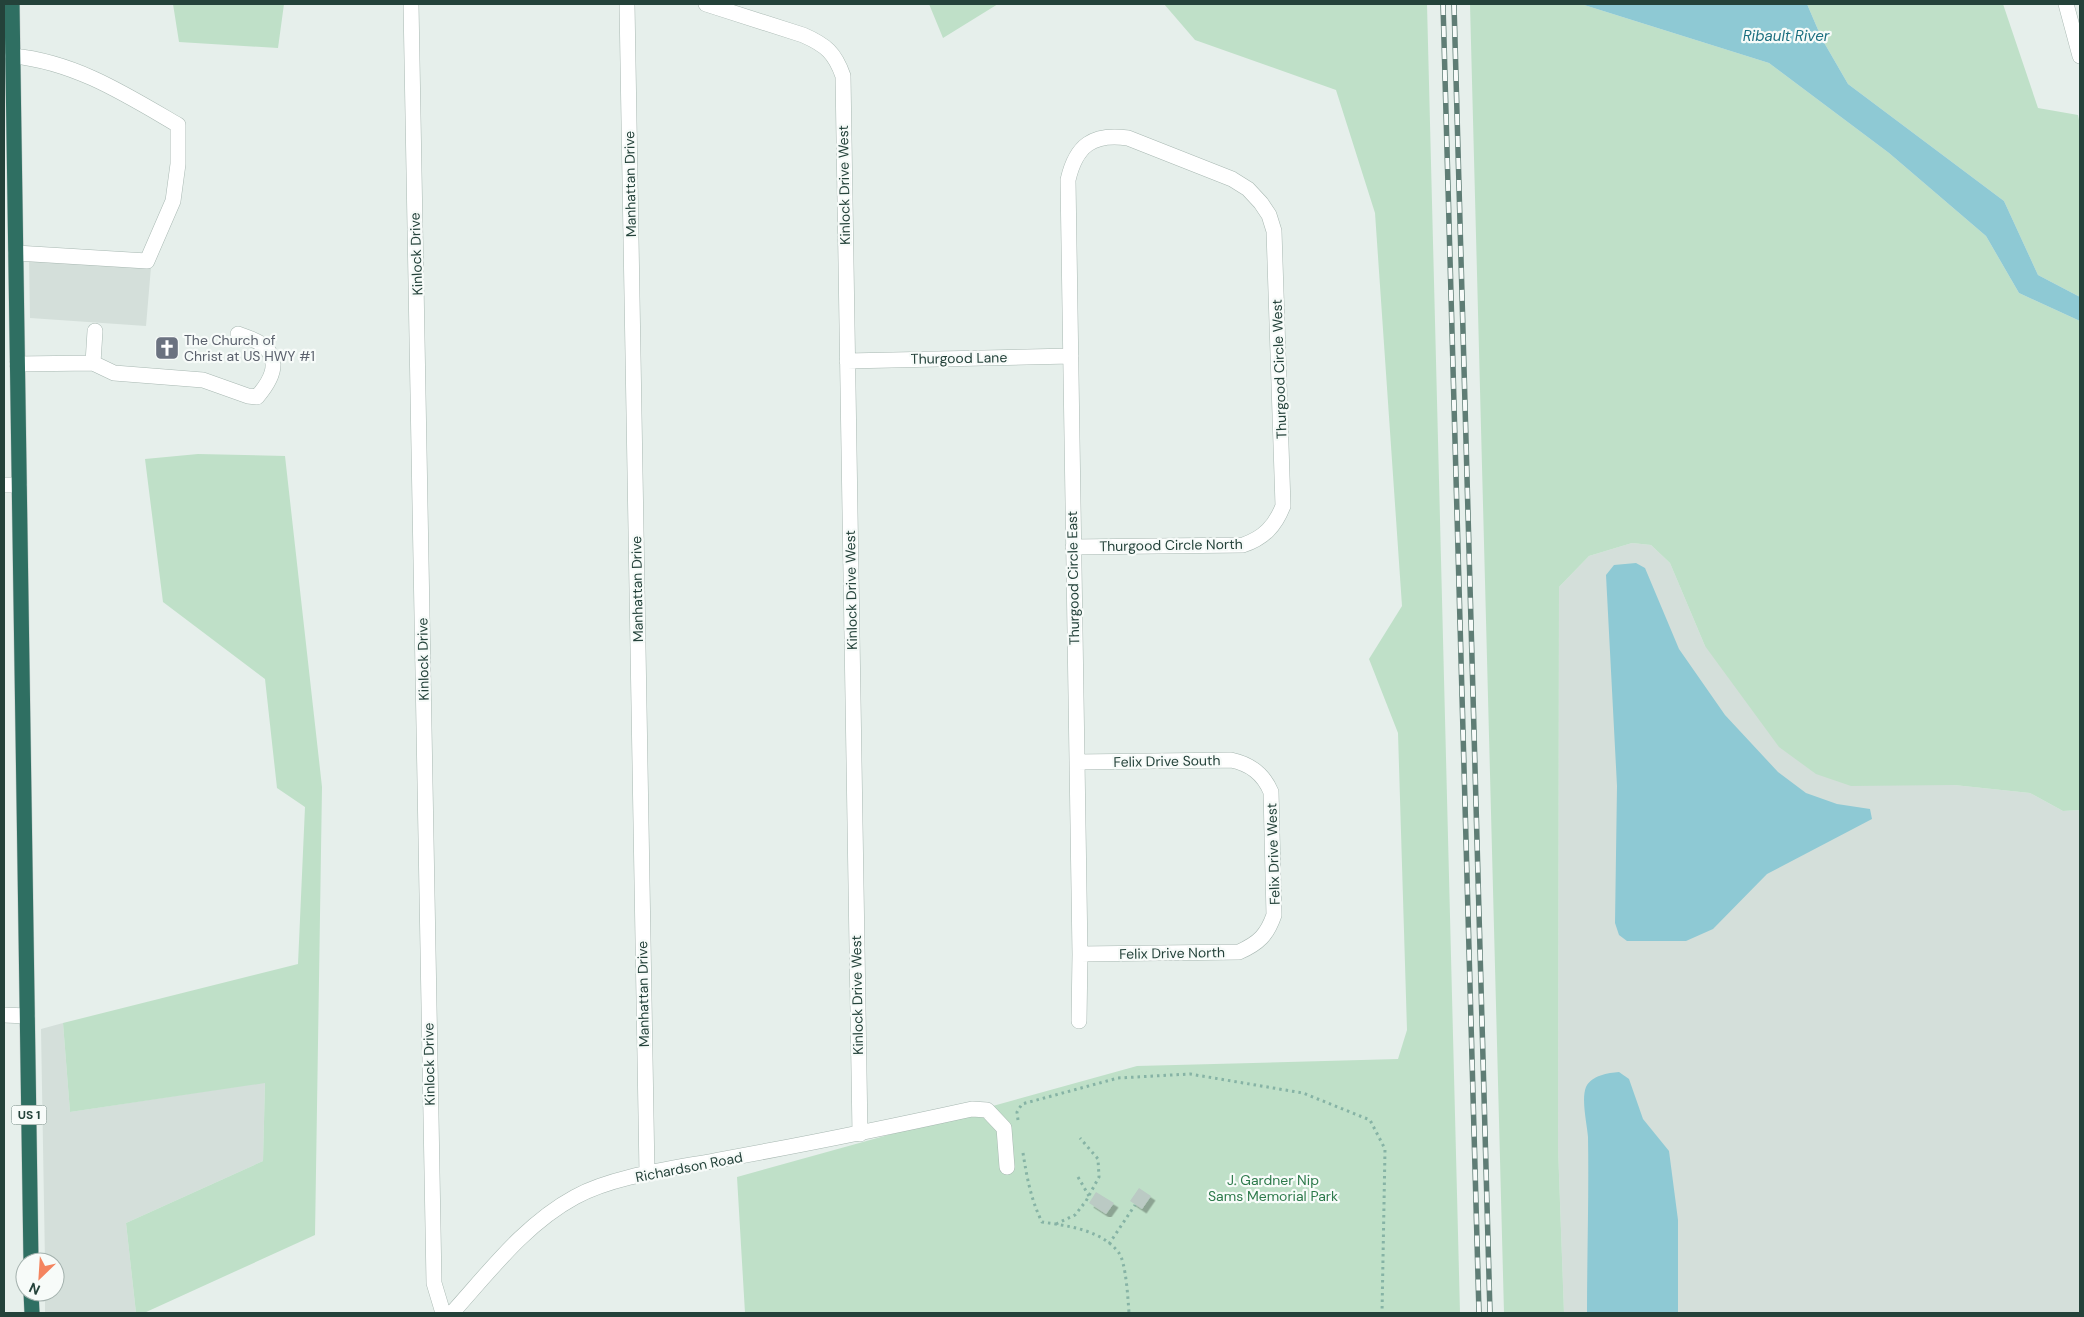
<svg xmlns="http://www.w3.org/2000/svg" width="2084" height="1317" font-family="'DM Sans',sans-serif">
	<style>
		.built { fill: #d4dfda }
		.green { fill: #bfe0c8 }
		.water { fill: #8ec9d4 }
		.building { fill: #bbcac4; filter: url(#shadow) }
		.lines { fill: none; stroke-linecap: round; stroke-linejoin: round }
		.minor-casing { stroke: #a8b8b2; stroke-width: 16 }
		.highway-casing { stroke: #c2cac8; stroke-width: 16 }
		.path { stroke: #86b3a5; stroke-width: 3; stroke-dasharray: 2.5 4; stroke-linecap: butt }
		.minor { stroke: #fff; stroke-width: 15 }
		.highway { stroke: #2f6f62; stroke-width: 15 }
		.rail-casing { stroke: #5f7d75; stroke-width: 5.5 }
		.rail { stroke: #f7fbf9; stroke-width: 4; stroke-dasharray: 11; stroke-linecap: butt }
		.labels { text-anchor: middle; stroke-width: 4.5; stroke-linejoin: round; paint-order: stroke }
		.shield { fill: #f7fbf9; stroke: #637a73; stroke-width: 1 }
		.shield-label { font-size: 12px; font-weight: bold; fill: #24423a }
		.street-label { font-size: 14px; fill: #24423a; stroke: #f7fbf9 }
		.worship-label { font-size: 14px; fill: #5b616d; stroke: #f7fbf9; text-anchor: start }
		.park-label { font-size: 14px; fill: #2d7a4b; stroke: #f7fbf9 }
		.water-label { font-size: 15px; font-style: italic; fill: #1c6f80; stroke: #f7fbf9 }
	</style>
	<defs>
		<filter id="shadow"><feDropShadow dx="4.5" dy="4.5" stdDeviation="0" flood-color="#0004"/></filter>
	</defs>
	<rect width="100%" height="100%" fill="#e6efeb"/>
	<path class="built" d="M 29,258 L 151,267 L 146,326 L 30,318 Z
		M 1632,543 L 1651,545 L 1670,563 L 1705,646 L 1954,785 L 2030,793 L 2063,811 L 2080,810 L 2080,1313 L 1564,1313 L 1558,1147 L 1559,587 L 1589,556 Z
		M 63,1023 L 70,1112 L 265,1082 L 263,1161 L 126,1223 L 136,1313 L 45,1313 L 45,1292 L 55,1292 L 55,1262 L 45,1262 L 41,1029 Z"/>
	<path class="green" d="M 173,4 L 284,4 L 278,48 L 179,42 Z
		M 929,4 L 998,4 L 943,38 Z
		M 1164,4 L 1427,4 L 1460,1313 L 745,1313 L 737,1177 L 1137,1066 L 1398,1059 L 1407,1030 L 1398,733 L 1369,659 L 1402,606 L 1375,213 L 1336,90 L 1195,40 Z
		M 1470,4 L 1581,4 L 1769,63 L 1889,153 L 1986,236 L 2019,293 L 2080,321 L 2080,810 L 2063,811 L 2030,793 L 1954,785 L 1851,786 L 1816,774 L 1779,747 L 1705,646 L 1670,563 L 1651,545 L 1632,543 L 1589,556 L 1559,587 L 1558,1147 L 1564,1313 L 1504,1313 Z
		M 1807,4 L 2003,4 L 2038,108 L 2078,115 L 2080,125 L 2080,297 L 2038,275 L 2004,201 L 1848,84 L 1822,39 Z
		M 198,454 L 285,456 L 322,787 L 315,1235 L 144,1313 L 136,1313 L 126,1223 L 263,1161 L 265,1083 L 70,1112 L 63,1023 L 298,964 L 305,807 L 277,788 L 265,679 L 163,602 L 145,459 Z"/>
	<path class="water" d="M 1581,4 L 1807,4 L 1822,39 L 1848,84 L 2004,201 L 2038,275 L 2080,297 L 2080,321 L 2019,293 L 1986,236 L 1889,153 L 1769,63 Z
		M 1636,563 L 1645,568 L 1679,649 L 1725,715 L 1778,772 L 1806,793 L 1837,804 L 1870,809 L 1872,819 L 1767,874 L 1713,929 L 1686,941 L 1627,941 L 1619,935 L 1615,923 L 1617,786 L 1606,575 L 1614,565 Z
		M 1619,1072 L 1629,1079 L 1643,1119 L 1669,1151 L 1678,1220 L 1678,1313 L 1587,1313 C 1587,1255 1589,1196 1588,1137 C 1587,1124 1581,1099 1586,1087 C 1592,1075 1608,1073 1619,1072 Z"/>
	<path class="building" d="M 1139,1188 L 1151,1196 L 1142,1209 L 1130,1201 Z
		M 1096,1192 L 1114,1203 L 1106,1214 L 1089,1203 Z"/>
	<g class="lines">
		<defs>
			<path id="minor" d="M 411,4 L 434,1283 L 443,1313
				M 627,4 L 647,1174
				M 706,4 L 803,35 C 826,45 835,53 843,76 L 860,1134
				M 2066,4 L 2080,56
				M 13,56 C 75,62 125,94 178,125 L 178,164 L 173,201 L 147,261 L 16,253
				M 847,361 L 1071,356
				M 93,363 L 95,331
				M 17,364 L 93,363 L 114,373 L 203,380 L 248,396 L 257,397 C 270,382 282,363 264,346 C 257,340 246,337 238,334
				M 4,485 L 19,485
				M 1073,547 L 1243,545 C 1264,538 1275,526 1283,506 L 1274,231 L 1269,215 L 1261,203 L 1248,189 L 1232,179 L 1128,138 C 1093,133 1076,145 1068,180 L 1080,954 L 1079,1021
				M 1077,762 L 1231,760 C 1250,764 1263,773 1271,792 L 1274,915 C 1267,935 1259,943 1239,952 L 1080,954
				M 4,1015 L 27,1016
				M 452,1313 C 489,1272 525,1224 575,1197 C 615,1175 679,1168 724,1159 C 807,1144 890,1127 972,1109 L 987,1110 L 1004,1128 L 1007,1167"/>
			<path id="highway" d="M 12,4 L 31,1262
				M 31,1292 L 32,1313"/>
		</defs>
		<use href="#minor" class="minor-casing"/>
		<use href="#highway" class="highway-casing"/>
		<path class="path" d="M 1018,1120 L 1017,1112 L 1022,1104 L 1118,1078 L 1190,1074 L 1303,1093 L 1370,1120 L 1385,1149 L 1382,1313
			M 1023,1153 C 1027,1178 1031,1200 1042,1222 C 1069,1226 1102,1230 1119,1253 C 1126,1263 1128,1299 1129,1313
			M 1078,1177 L 1089,1196
			M 1056,1224 L 1075,1215 L 1086,1201 L 1099,1177 L 1098,1159 L 1080,1138
			M 1109,1244 L 1135,1205"/>
		<use href="#minor" class="minor"/>
		<use href="#highway" class="highway"/>
		<defs>
			<path id="rail" d="M 1443,4 L 1479,1313
				M 1454,4 L 1490,1313"/>
		</defs>
		<use href="#rail" class="rail-casing"/>
		<use href="#rail" class="rail"/>
	</g>
	<defs>
		<symbol id="church-square" viewBox="-11 -11 22 22"><rect x="-9" y="-9" width="18" height="18" rx="4" fill="#6b7280" stroke="#f7fbf9"/><path d="M-1.2-6h2.4v3.5h3.3v2.4h-3.3V6h-2.4V-.1h-3.3v-2.4h3.3Z" fill="#fff"/></symbol>
	</defs>
	<g fill-rule="evenodd">
		<use href="#church-square" x="153" y="334" width="28" height="28"/>
	</g>
	<g class="labels">
		<rect class="shield" x="11.5" y="1105.5" width="35" height="19" rx="4"/>
		<g class="shield-label">
			<text x="29" y="1119">US 1</text>
		</g>
		<g class="street-label">
			<text transform="translate(630 184) rotate(-91)" y="5">Manhattan Drive</text>
			<text transform="translate(844 185) rotate(-91)" y="5">Kinlock Drive West</text>
			<text transform="translate(416 254) rotate(-92)" y="5">Kinlock Drive</text>
			<text transform="translate(959 358) rotate(-1)" y="5">Thurgood Lane</text>
			<text transform="translate(1279 369) rotate(-92)" y="5">Thurgood Circle West</text>
			<text transform="translate(1171 545) rotate(-1)" y="5">Thurgood Circle North</text>
			<text transform="translate(1073 578) rotate(-91)" y="5">Thurgood Circle East</text>
			<text transform="translate(637 589) rotate(-91)" y="5">Manhattan Drive</text>
			<text transform="translate(851 590) rotate(-91)" y="5">Kinlock Drive West</text>
			<text transform="translate(423 659) rotate(-91)" y="5">Kinlock Drive</text>
			<text transform="translate(1167 761) rotate(-1)" y="5">Felix Drive South</text>
			<text transform="translate(1273 854) rotate(-92)" y="5">Felix Drive West</text>
			<text transform="translate(1172 953) rotate(-1)" y="5">Felix Drive North</text>
			<text transform="translate(643 994) rotate(-91)" y="5">Manhattan Drive</text>
			<text transform="translate(857 995) rotate(-91)" y="5">Kinlock Drive West</text>
			<text transform="translate(429 1064) rotate(-91)" y="5">Kinlock Drive</text>
			<text transform="translate(689 1167) rotate(-11)" y="5">Richardson Road</text>
		</g>
		<g class="worship-label">
			<text x="184" y="345">The Church of<tspan x="184" dy="16">Christ at US HWY #1</tspan></text>
		</g>
		<g class="park-label">
			<text x="1273" y="1185">J. Gardner Nip<tspan x="1273" dy="16">Sams Memorial Park</tspan></text>
		</g>
		<g class="water-label">
			<text x="1786" y="41">Ribault River</text>
		</g>
	</g>
	<rect width="2084" height="1317" fill="none" stroke="#24423a" stroke-width="10"/>
	<g transform="translate(40 1277) rotate(205)"><circle r="24" fill="#f7fbf9" stroke="#a3b1ad"/>
	<path d="M0-4L9 19L0 12L-9 19Z" fill="#f4845f"/>
	<text y="-8" font-size="14" font-weight="bold" text-anchor="middle" fill="#24423a">N</text>
	</g>
</svg>
